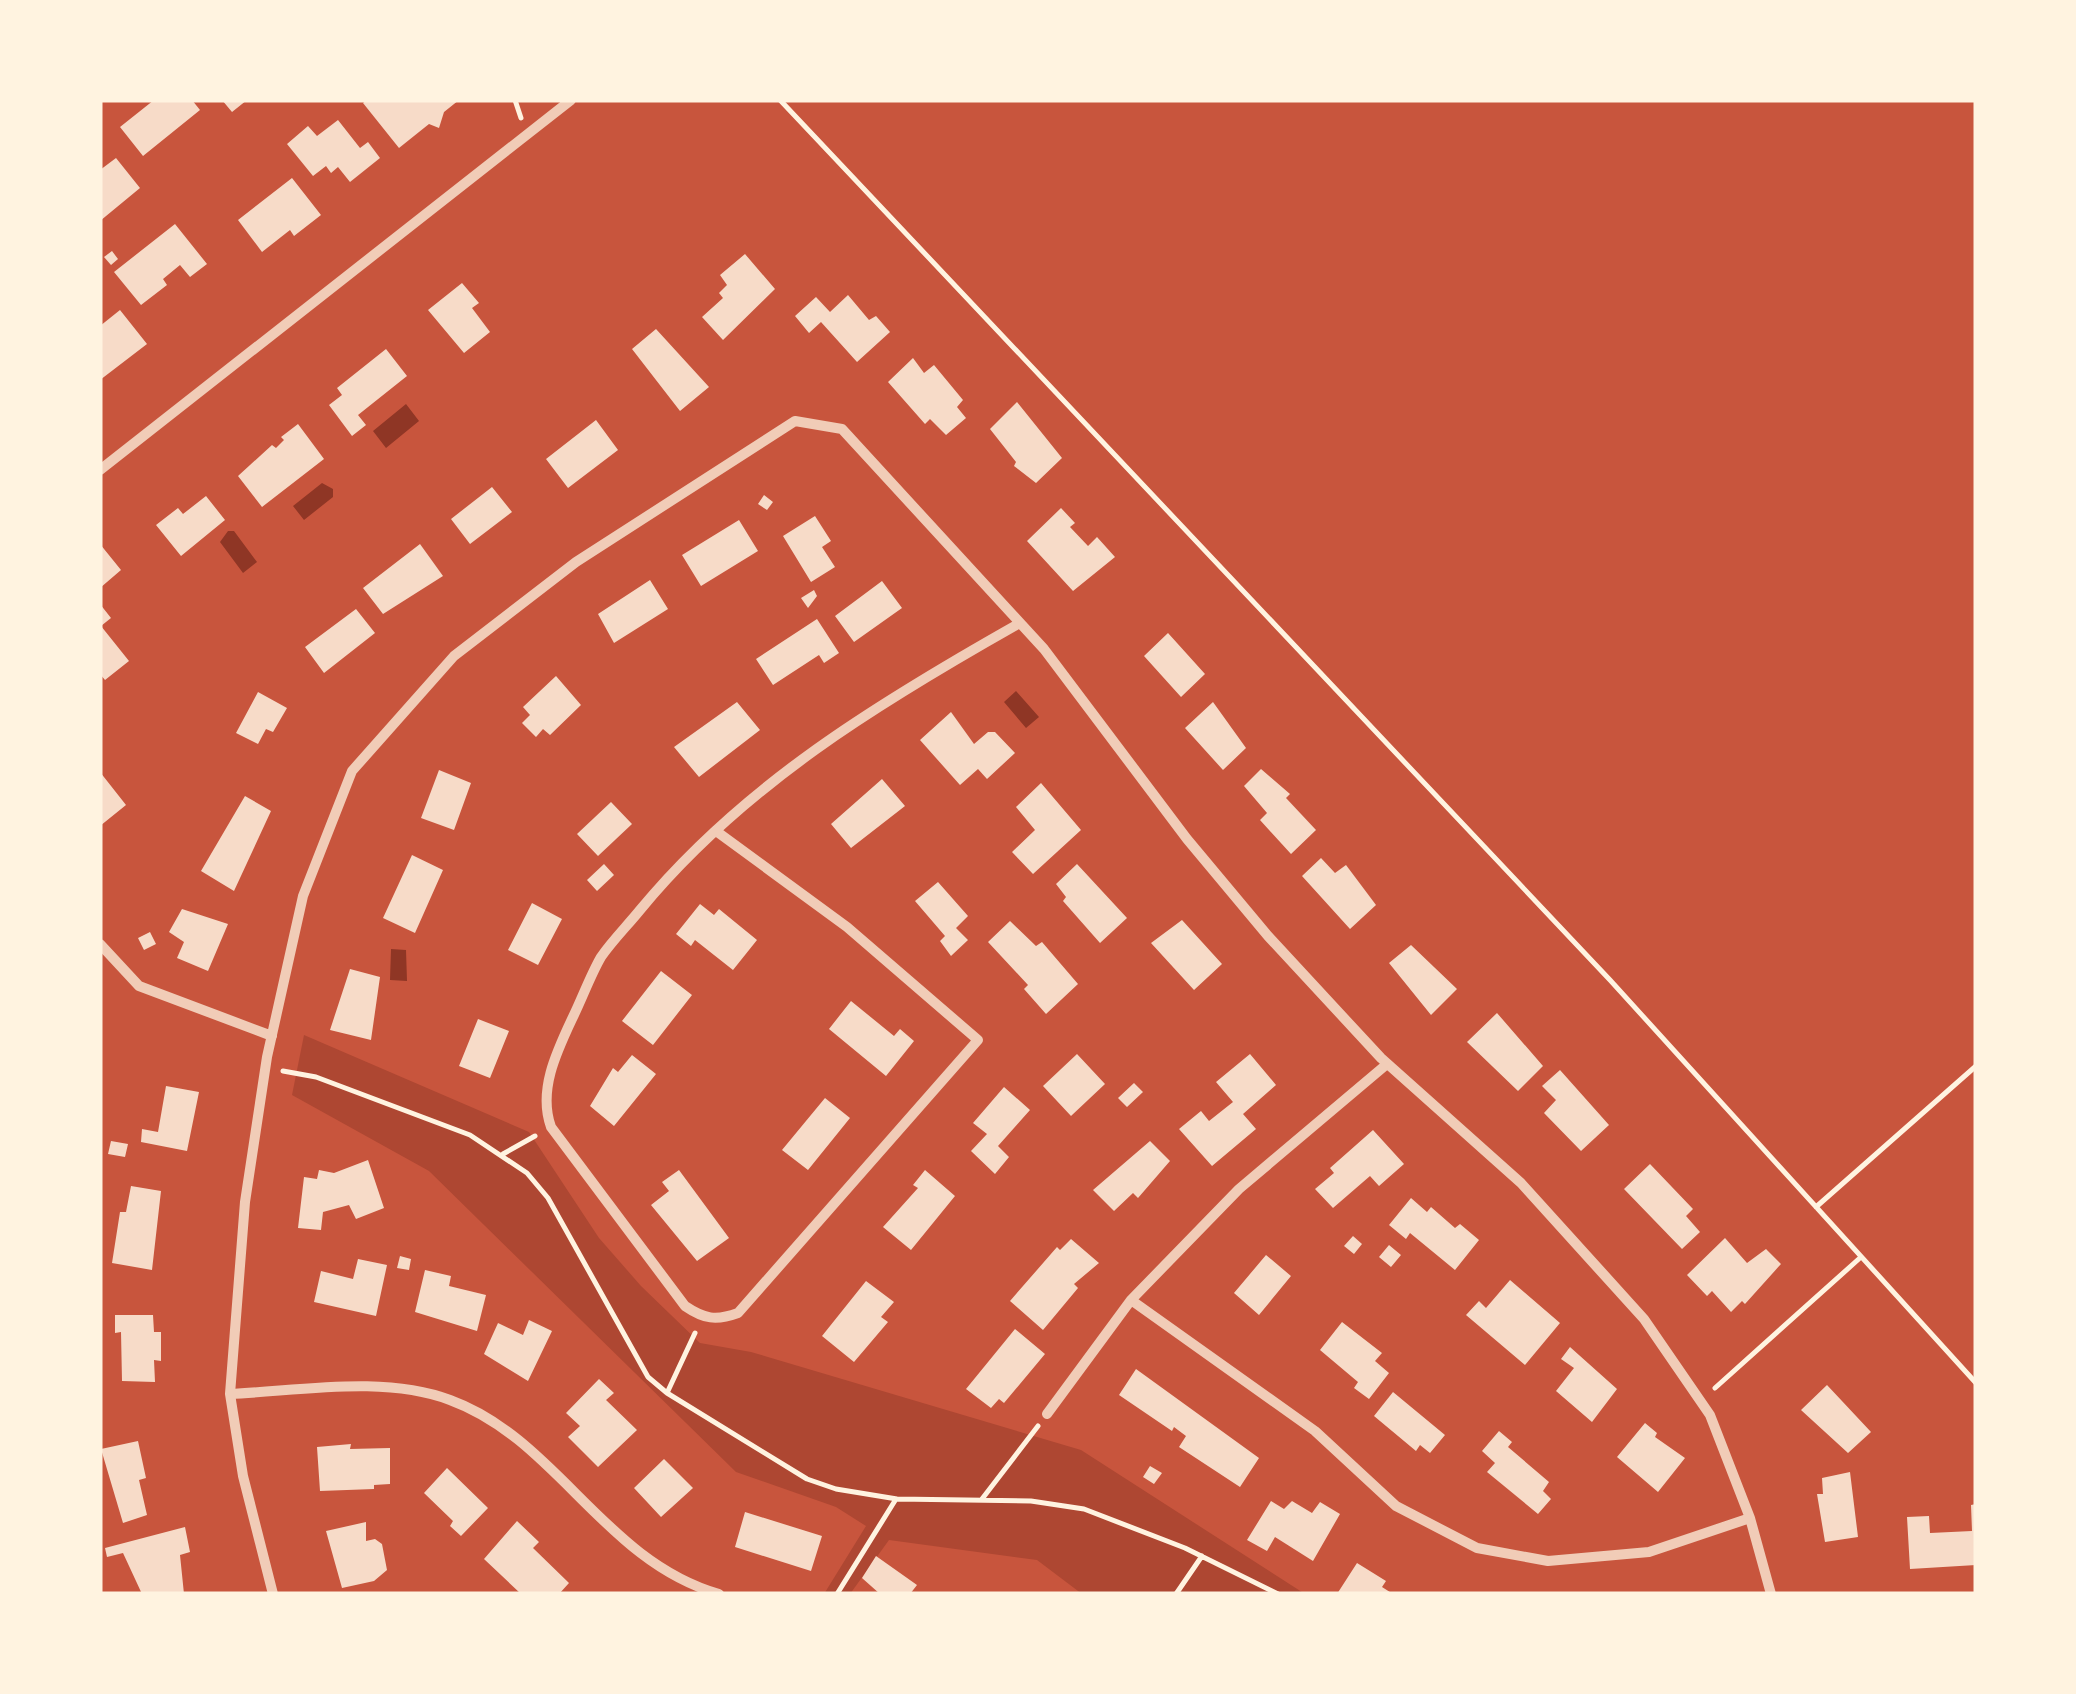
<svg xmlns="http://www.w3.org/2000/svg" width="2076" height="1694" font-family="Cabin,sans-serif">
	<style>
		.green { fill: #ae4732 }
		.water { fill: #8f3625 }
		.building { fill: #f7dbc8 }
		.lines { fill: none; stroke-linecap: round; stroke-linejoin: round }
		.path { stroke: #fff3e0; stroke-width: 5 }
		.minor { stroke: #f1ccb7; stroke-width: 10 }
	</style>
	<rect width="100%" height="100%" fill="#c8553d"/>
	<path class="green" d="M 304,1035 L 529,1132 L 599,1238 L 641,1286 L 700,1343 L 751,1352 L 1081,1450 L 1305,1594 L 1082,1594 L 1037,1560 L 889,1540 L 850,1594 L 824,1594 L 866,1526 L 836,1507 L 736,1472 L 429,1171 L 292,1095 Z"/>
	<path class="water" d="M 406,404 L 419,421 L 386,448 L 373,431 Z
		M 322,483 L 333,489 L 333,497 L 304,520 L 293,506 Z
		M 228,531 L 234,531 L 257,562 L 243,573 L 220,542 Z
		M 1016,691 L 1039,717 L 1026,728 L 1004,702 Z
		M 391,949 L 406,950 L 407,981 L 390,980 Z"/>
	<path class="building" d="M 154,100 L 192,100 L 200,110 L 143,156 L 120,127 Z
		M 222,100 L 247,100 L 232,112 Z
		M 367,100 L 459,100 L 444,112 L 439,128 L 429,124 L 399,148 L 363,103 Z
		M 338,120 L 360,148 L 368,142 L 380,158 L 350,182 L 338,167 L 331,173 L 326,166 L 313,176 L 287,144 L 308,126 L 317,136 Z
		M 116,158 L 140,188 L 100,221 L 100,170 Z
		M 292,178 L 321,215 L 294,236 L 290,230 L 262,252 L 238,220 Z
		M 175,224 L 207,264 L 190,277 L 180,265 L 163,279 L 167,285 L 141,305 L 114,272 Z
		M 112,251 L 118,259 L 111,265 L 104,257 Z
		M 745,254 L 775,289 L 723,340 L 702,317 L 723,298 L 719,293 L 727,285 L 720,275 Z
		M 462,283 L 479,303 L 472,308 L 490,332 L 464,353 L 428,310 Z
		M 848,295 L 869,320 L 876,316 L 890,332 L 857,362 L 821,322 L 809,333 L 795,316 L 816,297 L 830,312 Z
		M 120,310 L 147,344 L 100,380 L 100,326 Z
		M 656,329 L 709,387 L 680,411 L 632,349 Z
		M 386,349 L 407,376 L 358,415 L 366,425 L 352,436 L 329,405 L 342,395 L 337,388 Z
		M 913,358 L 924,373 L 934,365 L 963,400 L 957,407 L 966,418 L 946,435 L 930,419 L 925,424 L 888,382 Z
		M 1017,402 L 1062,458 L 1036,483 L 1014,466 L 1016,462 L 990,429 Z
		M 596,420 L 618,450 L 568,488 L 546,459 Z
		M 298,424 L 324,459 L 262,507 L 238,476 L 272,445 L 276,448 L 284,440 L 281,437 Z
		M 492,487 L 512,512 L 470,544 L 451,519 Z
		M 764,495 L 773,502 L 767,510 L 758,504 Z
		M 206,496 L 225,520 L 181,556 L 156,525 L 178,508 L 183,514 Z
		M 1061,508 L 1075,523 L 1070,527 L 1088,546 L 1097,537 L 1115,557 L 1073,591 L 1027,541 Z
		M 815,516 L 831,541 L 822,547 L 835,567 L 811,582 L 783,536 Z
		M 739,520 L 758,551 L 701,586 L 682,555 Z
		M 100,544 L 121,570 L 100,588 Z
		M 420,544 L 443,576 L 383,614 L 363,588 Z
		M 650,580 L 668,609 L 614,643 L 598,614 Z
		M 882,581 L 902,608 L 854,642 L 835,616 Z
		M 814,590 L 817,596 L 808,608 L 801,598 Z
		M 100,604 L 111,618 L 101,626 L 129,661 L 105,680 L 100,674 Z
		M 356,609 L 375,633 L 324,673 L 305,647 Z
		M 817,619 L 839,653 L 824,663 L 819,655 L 773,685 L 756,659 Z
		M 1168,633 L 1205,674 L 1181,697 L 1144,656 Z
		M 556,676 L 581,705 L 550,735 L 543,729 L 536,737 L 522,723 L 530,715 L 523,707 Z
		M 258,692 L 287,708 L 273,732 L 266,729 L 258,744 L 236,733 Z
		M 737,702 L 760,730 L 699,777 L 674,747 Z
		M 1213,702 L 1246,748 L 1223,770 L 1185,728 Z
		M 951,712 L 974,744 L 988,732 L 995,732 L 1015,753 L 987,779 L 978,769 L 960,785 L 920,740 Z
		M 1261,769 L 1290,794 L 1286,798 L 1316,830 L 1291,854 L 1260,820 L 1267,813 L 1244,786 Z
		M 439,770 L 471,783 L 454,830 L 421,818 Z
		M 100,772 L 126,805 L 100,826 Z
		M 882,779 L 905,806 L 851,848 L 831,824 Z
		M 1041,783 L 1081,830 L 1033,874 L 1012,852 L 1035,830 L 1016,807 Z
		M 245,796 L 271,811 L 234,891 L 201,871 Z
		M 611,802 L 632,824 L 598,856 L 577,834 Z
		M 412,855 L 443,870 L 415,933 L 383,918 Z
		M 1321,858 L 1335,873 L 1346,865 L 1376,905 L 1350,929 L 1302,876 Z
		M 604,864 L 614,875 L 597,891 L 587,880 Z
		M 1077,864 L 1127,918 L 1100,943 L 1063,901 L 1066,897 L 1056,884 Z
		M 938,882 L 968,916 L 956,928 L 968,940 L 951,956 L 940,941 L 945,936 L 915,901 Z
		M 532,903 L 562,919 L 538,965 L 508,950 Z
		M 700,904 L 714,915 L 719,909 L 757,940 L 733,970 L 695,940 L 691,946 L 676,934 Z
		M 182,909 L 228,924 L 208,971 L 177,958 L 184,942 L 169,932 Z
		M 1182,920 L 1222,964 L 1194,990 L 1151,943 Z
		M 1010,921 L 1036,946 L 1042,942 L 1078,984 L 1046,1014 L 1024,989 L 1028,985 L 988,942 Z
		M 150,932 L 156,944 L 144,950 L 138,938 Z
		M 1411,945 L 1457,989 L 1431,1015 L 1389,963 Z
		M 350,969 L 380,977 L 371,1040 L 330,1030 Z
		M 661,971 L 692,995 L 653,1045 L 622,1021 Z
		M 851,1001 L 894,1036 L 900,1029 L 914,1041 L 886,1076 L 829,1029 Z
		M 1497,1013 L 1543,1066 L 1518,1091 L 1467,1042 Z
		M 478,1019 L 509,1031 L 490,1078 L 459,1066 Z
		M 1077,1054 L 1105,1084 L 1071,1116 L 1043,1086 Z
		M 1250,1054 L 1276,1085 L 1243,1114 L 1256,1129 L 1212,1166 L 1179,1129 L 1201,1111 L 1209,1121 L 1233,1102 L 1216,1082 Z
		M 632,1055 L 656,1074 L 614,1126 L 590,1106 L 613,1068 L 618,1072 Z
		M 1560,1070 L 1609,1125 L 1581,1151 L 1544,1113 L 1556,1100 L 1542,1086 Z
		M 1134,1083 L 1143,1092 L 1127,1107 L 1118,1098 Z
		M 166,1086 L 199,1092 L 187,1151 L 141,1142 L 142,1129 L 158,1132 Z
		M 1004,1087 L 1030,1110 L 998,1146 L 1009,1157 L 995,1174 L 971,1151 L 987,1134 L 973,1123 Z
		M 825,1098 L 850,1118 L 808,1170 L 782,1150 Z
		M 1373,1130 L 1404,1164 L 1379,1186 L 1370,1176 L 1333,1208 L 1315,1189 L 1334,1173 L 1330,1168 Z
		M 111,1141 L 128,1144 L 125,1157 L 108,1154 Z
		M 1150,1141 L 1170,1161 L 1138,1198 L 1133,1193 L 1114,1211 L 1093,1190 Z
		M 368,1160 L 384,1208 L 356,1219 L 349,1205 L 323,1212 L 321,1230 L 298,1228 L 304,1177 L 317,1179 L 319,1170 L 334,1173 Z
		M 1650,1164 L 1693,1209 L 1686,1216 L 1700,1232 L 1682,1249 L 1624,1189 Z
		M 679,1170 L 729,1238 L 697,1261 L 651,1205 L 669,1191 L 662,1182 Z
		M 925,1170 L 955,1196 L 911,1250 L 883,1227 L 918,1188 L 913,1185 Z
		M 131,1186 L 161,1191 L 152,1270 L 112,1263 L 120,1212 L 126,1212 Z
		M 1411,1198 L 1427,1212 L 1431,1207 L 1455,1228 L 1460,1224 L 1479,1240 L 1455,1270 L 1410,1233 L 1406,1239 L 1389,1225 Z
		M 1353,1236 L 1362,1244 L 1354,1254 L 1344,1246 Z
		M 1725,1238 L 1747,1263 L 1766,1249 L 1781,1264 L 1745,1304 L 1742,1301 L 1731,1312 L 1712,1291 L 1707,1296 L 1687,1275 Z
		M 1071,1239 L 1099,1263 L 1074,1284 L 1078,1288 L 1043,1330 L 1010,1301 L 1057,1247 L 1060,1250 Z
		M 1389,1245 L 1401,1255 L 1391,1267 L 1379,1257 Z
		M 1266,1255 L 1291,1276 L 1259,1315 L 1234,1293 Z
		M 400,1256 L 411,1259 L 409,1270 L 397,1268 Z
		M 358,1259 L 387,1265 L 376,1316 L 314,1302 L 321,1271 L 353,1279 Z
		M 425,1270 L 451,1276 L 449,1286 L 486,1295 L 477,1331 L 415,1312 Z
		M 1510,1280 L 1560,1323 L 1525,1365 L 1466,1315 L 1479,1301 L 1486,1308 Z
		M 866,1281 L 894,1302 L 881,1317 L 888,1322 L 854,1362 L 822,1336 Z
		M 115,1315 L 153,1315 L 154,1332 L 161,1332 L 161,1361 L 154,1360 L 155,1382 L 122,1381 L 121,1332 L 115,1333 Z
		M 529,1320 L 552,1331 L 528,1381 L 484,1354 L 498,1323 L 523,1335 Z
		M 1342,1322 L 1382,1353 L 1375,1361 L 1389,1373 L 1369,1399 L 1354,1388 L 1358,1382 L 1320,1350 Z
		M 1015,1329 L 1045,1354 L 1004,1403 L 999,1399 L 991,1408 L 966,1389 Z
		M 1570,1347 L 1617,1389 L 1592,1422 L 1556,1391 L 1574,1368 L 1561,1359 Z
		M 1136,1369 L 1259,1458 L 1240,1487 L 1179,1447 L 1186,1436 L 1174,1427 L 1172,1431 L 1119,1395 Z
		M 599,1379 L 614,1393 L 606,1400 L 637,1430 L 598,1467 L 568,1437 L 580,1426 L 566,1413 Z
		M 1827,1385 L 1871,1432 L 1848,1453 L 1801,1410 Z
		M 1393,1392 L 1445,1435 L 1430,1453 L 1420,1445 L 1416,1451 L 1374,1416 Z
		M 1645,1423 L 1657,1433 L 1655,1437 L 1685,1458 L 1658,1492 L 1617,1457 Z
		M 1499,1431 L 1512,1442 L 1508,1447 L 1549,1482 L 1543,1491 L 1551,1499 L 1538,1514 L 1487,1472 L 1495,1463 L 1482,1451 Z
		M 138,1441 L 146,1478 L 139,1480 L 147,1515 L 123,1523 L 101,1449 Z
		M 351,1444 L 350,1449 L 390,1448 L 390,1484 L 374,1485 L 374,1489 L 320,1491 L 317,1447 Z
		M 664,1459 L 693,1488 L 661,1517 L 634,1488 Z
		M 1150,1466 L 1162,1473 L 1154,1484 L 1143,1477 Z
		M 447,1468 L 488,1508 L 461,1536 L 450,1526 L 453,1521 L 424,1493 Z
		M 1850,1472 L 1858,1537 L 1825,1542 L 1817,1494 L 1823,1494 L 1822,1478 Z
		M 1271,1501 L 1284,1509 L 1292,1501 L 1312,1513 L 1320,1502 L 1340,1514 L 1313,1561 L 1275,1537 L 1267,1551 L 1247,1540 Z
		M 1976,1504 L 1976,1565 L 1910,1569 L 1907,1517 L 1929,1516 L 1930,1533 L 1972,1531 L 1971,1505 Z
		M 745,1512 L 822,1536 L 811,1571 L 735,1547 Z
		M 517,1521 L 539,1542 L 533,1548 L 569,1583 L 559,1594 L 521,1594 L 484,1559 Z
		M 366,1522 L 366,1541 L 375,1539 L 382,1544 L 387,1570 L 374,1581 L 342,1588 L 326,1531 Z
		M 185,1527 L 190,1552 L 180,1555 L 184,1594 L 142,1594 L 123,1553 L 107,1557 L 105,1548 Z
		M 876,1556 L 917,1585 L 910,1594 L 880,1594 L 862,1578 Z
		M 1357,1563 L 1386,1581 L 1382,1587 L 1393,1594 L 1337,1594 Z"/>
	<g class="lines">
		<path class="path" d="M 515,100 L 521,118
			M 780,100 L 1610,980 L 1976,1383
			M 283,1071 L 316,1077 L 470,1135 L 527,1173 L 548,1198 L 648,1377 L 667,1393 L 807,1479 L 836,1489 L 897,1499 L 1031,1501 L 1084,1509 L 1185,1548 L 1278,1594
			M 503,1154 L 535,1136
			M 1816,1207 L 1976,1066
			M 1715,1388 L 1861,1257
			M 667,1393 L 695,1333
			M 982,1499 L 1038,1426
			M 837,1594 L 896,1499
			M 1176,1594 L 1202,1556"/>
		<path class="minor" d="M 100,470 L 571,100
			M 716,831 L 847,927 L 978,1040 L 738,1313 C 716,1321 704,1319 685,1306 L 551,1127 C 538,1091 556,1053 572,1019 C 582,999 590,976 601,957 C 612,941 627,926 640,910 C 743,785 880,702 1020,623
			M 100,944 L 139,986 L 272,1036
			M 1131,1300 L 1315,1431 L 1396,1506 L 1477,1548 L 1548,1561 L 1649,1552 L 1750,1518
			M 230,1394 C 299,1391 384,1375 450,1400 C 557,1439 604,1561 719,1594
			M 1047,1414 L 1131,1300 L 1239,1189 L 1387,1064
			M 273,1594 L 243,1476 L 230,1394 L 245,1202 L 267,1057 L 303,896 L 352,771 L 454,656 L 576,562 L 795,421 L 842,429 L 1044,649 L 1187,839 L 1268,936 L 1381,1058 L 1521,1183 L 1644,1319 L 1710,1415 L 1750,1518 L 1771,1594"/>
	</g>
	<rect width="2076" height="1694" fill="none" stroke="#fff3e0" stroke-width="205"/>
</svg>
